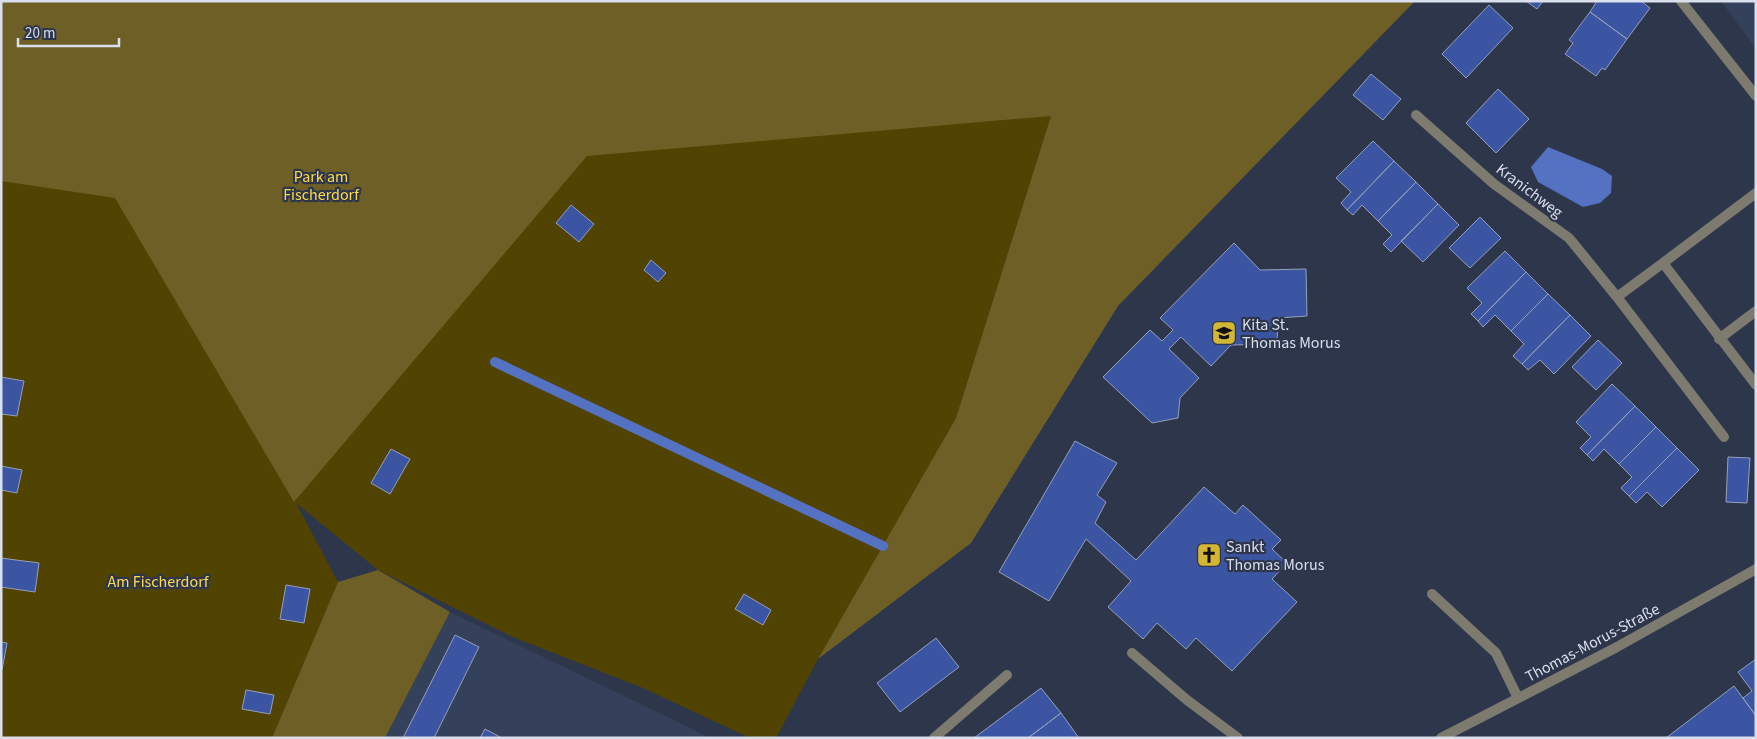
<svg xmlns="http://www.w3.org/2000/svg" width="1757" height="739" font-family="'Source Sans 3',sans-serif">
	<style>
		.built { fill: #35405b }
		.green { fill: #514302 }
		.forest { fill: #6d5f26 }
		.water { fill: #5471c2 }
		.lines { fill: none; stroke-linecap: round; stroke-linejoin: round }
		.stream { stroke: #5471c2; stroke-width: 10 }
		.building { fill: #3b55a3; stroke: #96a0ba }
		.service { stroke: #7d7a6f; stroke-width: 10 }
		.minor { stroke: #7d7a6f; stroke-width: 10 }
		.labels { text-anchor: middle; stroke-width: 4.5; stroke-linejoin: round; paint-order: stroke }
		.park-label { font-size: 16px; fill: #fedb4c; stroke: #2e364b }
		.street-label { font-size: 16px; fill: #dadfed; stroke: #2e364b }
		.poi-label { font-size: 16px; fill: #dadfed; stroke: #2e364b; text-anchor: start }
	</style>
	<rect width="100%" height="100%" fill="#2e364b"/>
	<path class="built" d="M 1721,1 L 1756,1 L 1756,49 Z
		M 450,612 L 711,738 L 385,738 Z"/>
	<path class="green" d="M 1,1 L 1051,116 L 956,418 L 818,659 L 776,738 L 750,738 L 643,688 L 513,637 L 378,570 L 296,503 L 338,582 L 272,738 L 1,738 Z"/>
	<path class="forest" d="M 1,1 L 1415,1 L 1118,306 L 971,543 L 818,659 L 956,418 L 1051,116 L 587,156 L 294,502 L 115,198 L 1,181 Z
		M 378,570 L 450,612 L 385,738 L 272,738 L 338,582 Z"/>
	<path class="water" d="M 1548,147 L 1602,169 L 1612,176 L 1611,193 L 1600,203 L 1583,207 L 1538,182 L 1531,167 Z"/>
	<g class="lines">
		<path class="stream" d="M 495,362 L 883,546"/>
	</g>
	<path class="building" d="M 1526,1 L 1543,1 L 1537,9 Z
		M 1597,1 L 1641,1 L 1650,8 L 1627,39 L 1590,12 Z
		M 1489,5 L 1513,28 L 1466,78 L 1442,54 Z
		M 1590,12 L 1627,39 L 1605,70 L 1602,68 L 1596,76 L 1565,54 L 1573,43 L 1569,40 Z
		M 1371,74 L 1401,99 L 1383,120 L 1353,95 Z
		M 1498,89 L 1529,119 L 1496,153 L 1466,123 Z
		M 1373,141 L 1394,161 L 1347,210 L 1341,203 L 1351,192 L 1336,178 Z
		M 1394,161 L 1416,182 L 1378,221 L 1362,205 L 1353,215 L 1347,210 Z
		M 1416,182 L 1438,204 L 1391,252 L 1383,244 L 1392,235 L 1378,221 Z
		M 1438,204 L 1459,225 L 1423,262 L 1401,241 Z
		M 571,205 L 594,224 L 579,242 L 556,223 Z
		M 1480,217 L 1501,238 L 1470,268 L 1449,248 Z
		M 1234,243 L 1260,270 L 1306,269 L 1307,316 L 1278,318 L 1277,344 L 1231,345 L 1211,366 L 1181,337 L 1169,349 L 1199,378 L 1180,398 L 1178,418 L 1152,423 L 1103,377 L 1150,330 L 1162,341 L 1173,330 L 1160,318 Z
		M 1505,251 L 1526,272 L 1478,321 L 1471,314 L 1482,303 L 1467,288 Z
		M 651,260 L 666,273 L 658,282 L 644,270 Z
		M 1526,272 L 1548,294 L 1511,331 L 1495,315 L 1483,327 L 1478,321 Z
		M 1548,294 L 1570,315 L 1522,364 L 1513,356 L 1524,344 L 1511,331 Z
		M 1570,315 L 1591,336 L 1554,374 L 1540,360 L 1528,370 L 1522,364 Z
		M 1598,340 L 1622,363 L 1596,390 L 1572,367 Z
		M 1,377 L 24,381 L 17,416 L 1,414 Z
		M 1612,384 L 1635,406 L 1587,455 L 1580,448 L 1591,437 L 1576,422 Z
		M 1635,406 L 1656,427 L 1619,464 L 1604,449 L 1593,461 L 1587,455 Z
		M 1656,427 L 1677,448 L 1629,496 L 1621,488 L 1632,477 L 1619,464 Z
		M 1075,441 L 1117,463 L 1097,495 L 1106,502 L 1095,523 L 1136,560 L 1204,487 L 1235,514 L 1243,505 L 1281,540 L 1272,549 L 1287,563 L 1272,579 L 1297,602 L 1232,671 L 1196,638 L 1186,649 L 1157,623 L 1143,639 L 1108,607 L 1131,581 L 1086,539 L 1049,601 L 999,572 Z
		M 1677,448 L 1699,470 L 1662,507 L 1647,492 L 1636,503 L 1629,496 Z
		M 391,449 L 410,459 L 390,494 L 371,483 Z
		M 1728,457 L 1750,458 L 1747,503 L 1726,502 Z
		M 1,466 L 22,470 L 17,493 L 1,490 Z
		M 1,558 L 39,563 L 35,592 L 1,587 Z
		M 286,585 L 310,589 L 304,623 L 280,619 Z
		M 744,594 L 771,610 L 763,625 L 735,609 Z
		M 455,635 L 479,647 L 434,738 L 403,738 Z
		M 936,638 L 959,667 L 900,712 L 877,683 Z
		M 1,642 L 7,643 L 2,670 L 1,670 Z
		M 1756,659 L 1756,716 L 1743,698 L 1752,691 L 1738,672 Z
		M 1734,686 L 1756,716 L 1756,738 L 1666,738 Z
		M 1041,688 L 1061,713 L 1028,738 L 974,738 Z
		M 246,690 L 274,695 L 270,714 L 242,709 Z
		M 1061,713 L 1079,738 L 1028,738 Z
		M 485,729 L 502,738 L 480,738 Z"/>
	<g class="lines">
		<path class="service" d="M 1719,339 L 1756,311
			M 1432,594 L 1496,653 L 1518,698
			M 1132,653 L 1187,700 L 1238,738
			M 934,738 L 1007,675"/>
		<path class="minor" d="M 1681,1 L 1756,96
			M 1416,115 L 1494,184 L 1569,238 L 1617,297 L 1663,263
			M 1756,193 L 1663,263 L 1756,385
			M 1617,297 L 1724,437
			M 1441,738 L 1617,647 L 1756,569"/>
	</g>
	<defs>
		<symbol id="school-square" viewBox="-11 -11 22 22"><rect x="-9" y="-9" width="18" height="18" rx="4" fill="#d4b635" stroke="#2e364b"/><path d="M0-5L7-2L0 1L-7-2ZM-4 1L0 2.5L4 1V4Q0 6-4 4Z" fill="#111"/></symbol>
		<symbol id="church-square" viewBox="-11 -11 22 22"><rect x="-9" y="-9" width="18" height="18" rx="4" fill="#d4b635" stroke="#2e364b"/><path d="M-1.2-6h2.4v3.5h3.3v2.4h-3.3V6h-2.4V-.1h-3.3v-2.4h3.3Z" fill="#111"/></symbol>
	</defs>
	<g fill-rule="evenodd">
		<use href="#school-square" x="1210" y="319" width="28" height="28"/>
		<use href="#church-square" x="1195" y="541" width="28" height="28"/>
	</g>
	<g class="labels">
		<g class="park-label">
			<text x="321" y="182">Park am<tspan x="321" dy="18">Fischerdorf</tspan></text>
			<text x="158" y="587">Am Fischerdorf</text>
		</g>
		<g class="street-label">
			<text transform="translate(1530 190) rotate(37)" y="6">Kranichweg</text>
			<text transform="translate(1592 642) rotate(-28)" y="6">Thomas-Morus-Straße</text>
		</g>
		<g class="poi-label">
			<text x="1242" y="330">Kita St.<tspan x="1242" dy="18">Thomas Morus</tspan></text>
			<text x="1226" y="552">Sankt<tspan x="1226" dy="18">Thomas Morus</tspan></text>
		</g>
	</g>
	<rect width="1757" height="739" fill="none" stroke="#dadfed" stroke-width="5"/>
	<path d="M18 38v8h101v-8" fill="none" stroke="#dadfed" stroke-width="2.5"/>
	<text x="25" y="38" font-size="15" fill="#dadfed" stroke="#2e364b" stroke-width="4" paint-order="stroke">20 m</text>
</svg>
